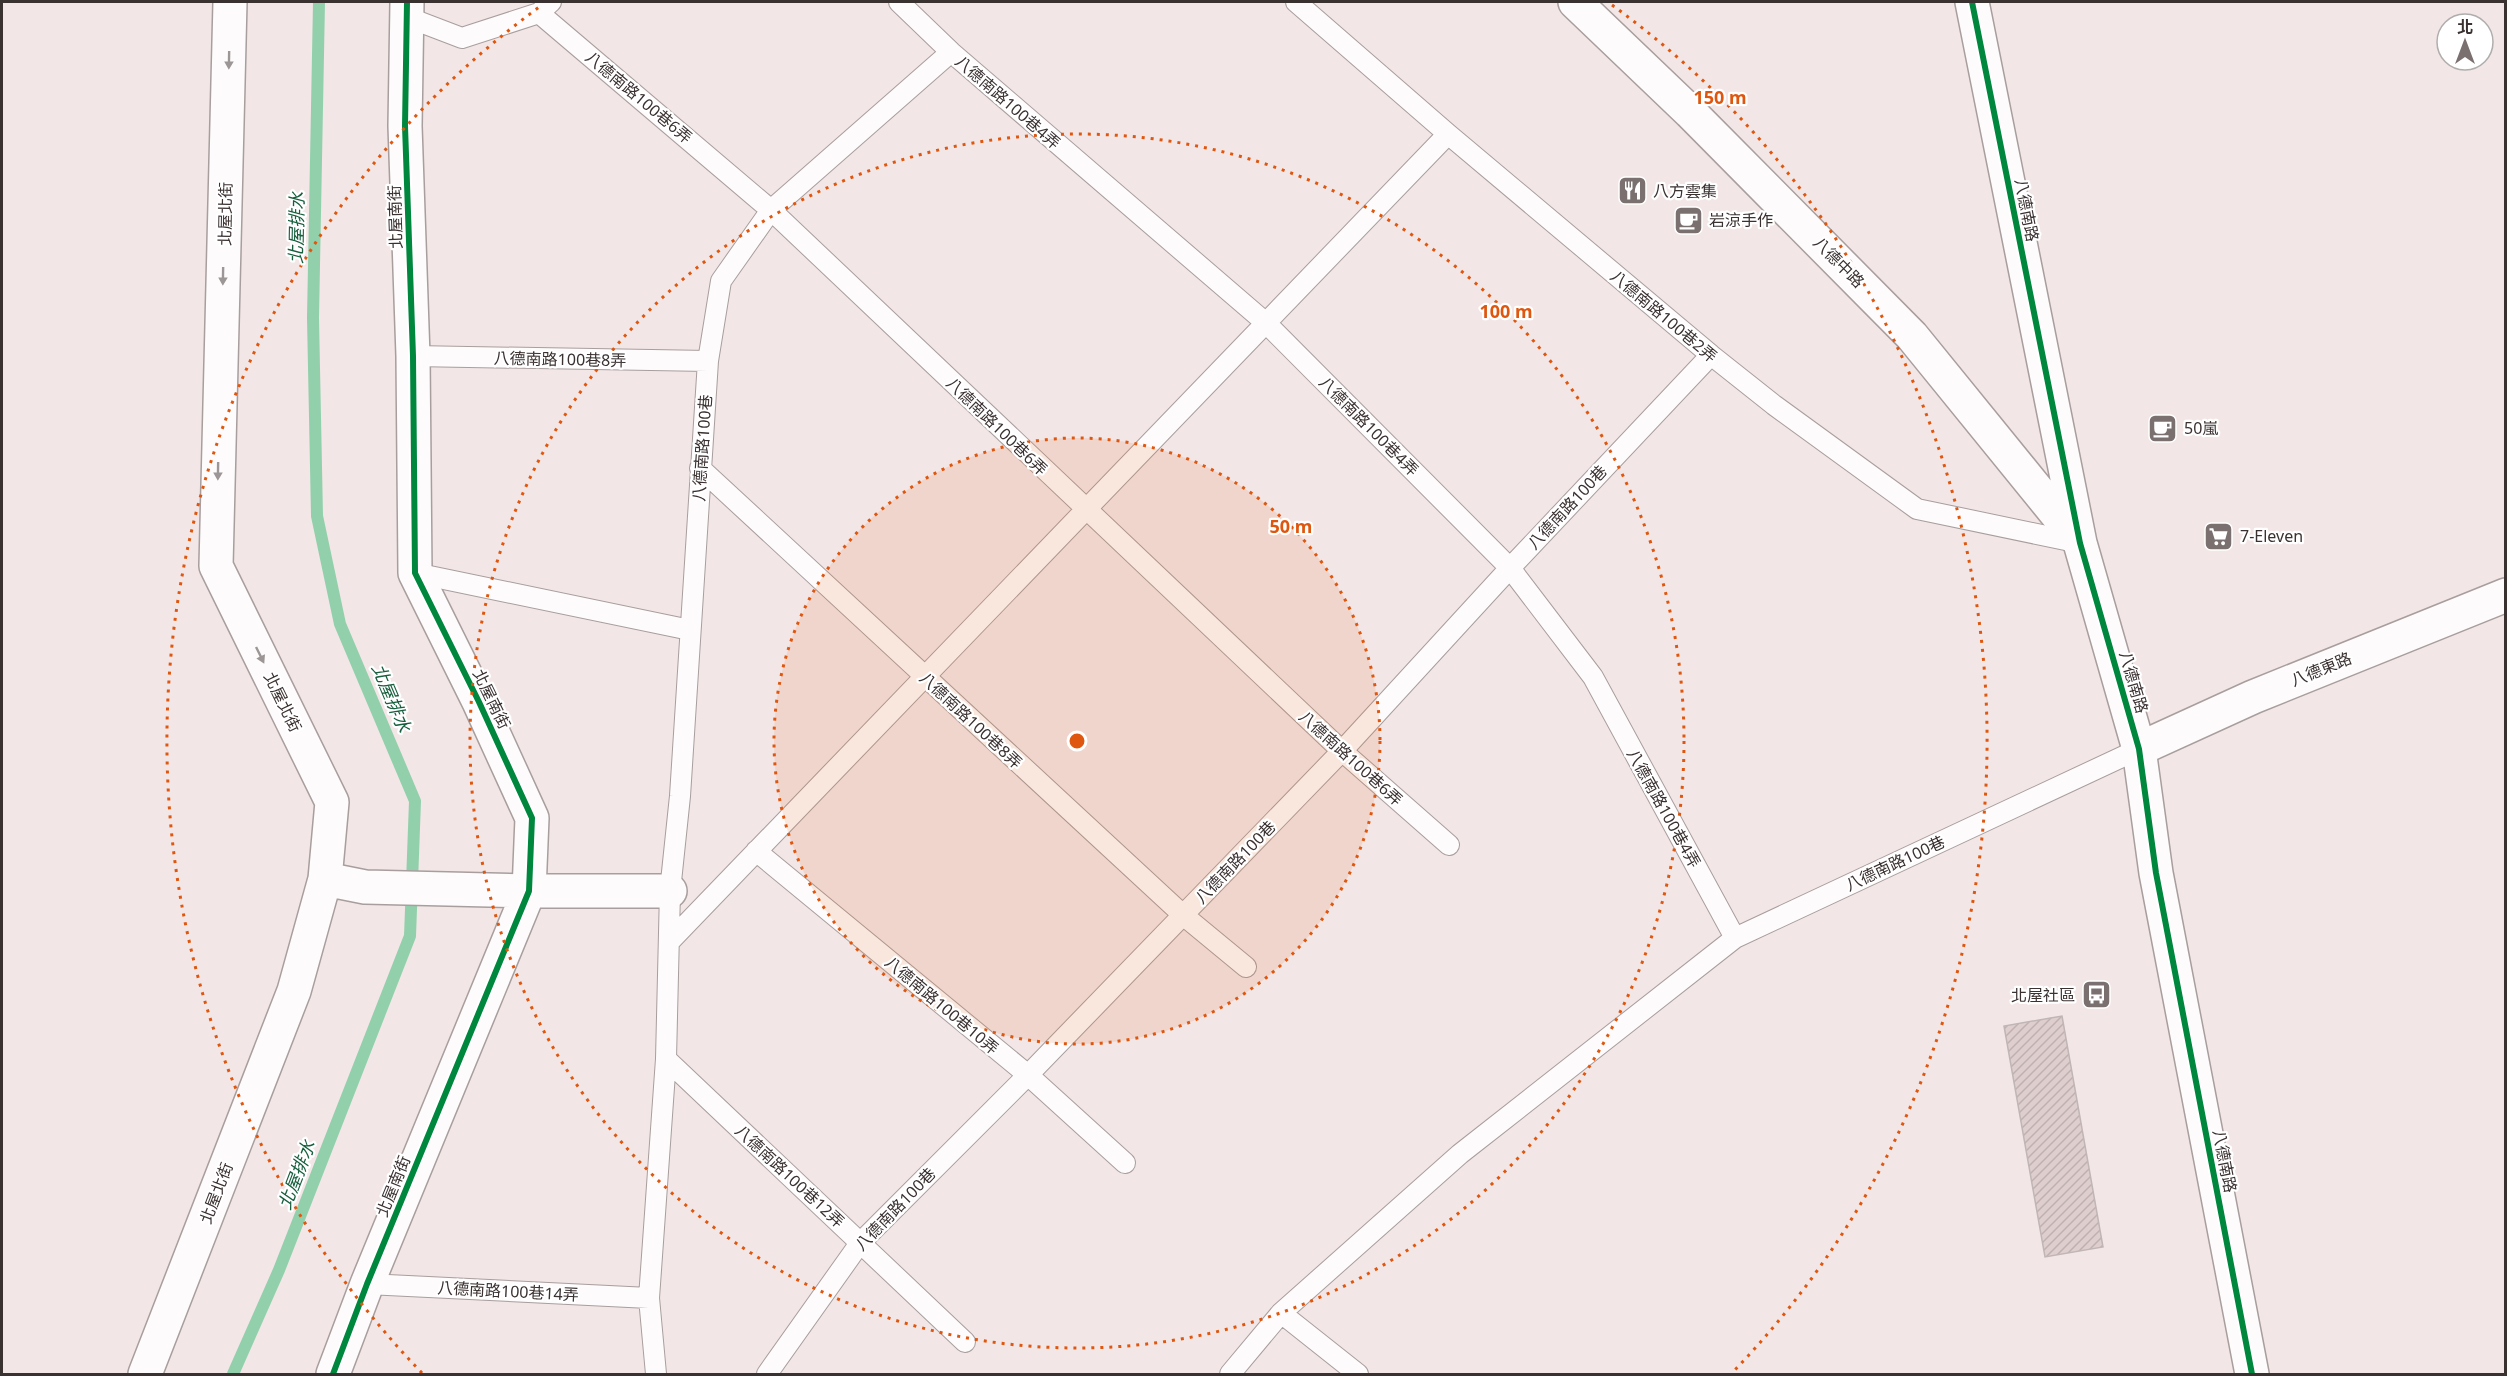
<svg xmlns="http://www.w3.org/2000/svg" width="2507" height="1376" font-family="'Noto Sans','Noto Sans TC',sans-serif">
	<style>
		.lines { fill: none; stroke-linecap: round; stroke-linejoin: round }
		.stream { stroke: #92d0ac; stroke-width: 12 }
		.building { fill: url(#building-hatch); stroke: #c0b6b6; stroke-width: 1.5 }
		.service-casing { stroke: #a89e9e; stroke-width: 22 }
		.minor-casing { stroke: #a89e9e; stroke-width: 36 }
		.tertiary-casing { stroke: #a89e9e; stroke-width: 36 }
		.service { stroke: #fdfbfb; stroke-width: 20 }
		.minor { stroke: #fdfbfb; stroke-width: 33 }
		.tertiary { stroke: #fdfbfb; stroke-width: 33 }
		.cycleway-casing { stroke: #fff; stroke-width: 10 }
		.cycleway { stroke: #00873e; stroke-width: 6 }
		.oneway { fill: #9c9696 }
		.ring { fill: none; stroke: #df570e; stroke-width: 3; stroke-dasharray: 3 6 }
		.labels { text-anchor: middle; stroke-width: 4.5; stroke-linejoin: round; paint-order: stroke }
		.street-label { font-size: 16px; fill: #3a3131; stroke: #fff }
		.poi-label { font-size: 16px; fill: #3a3131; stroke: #fff; text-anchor: start }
		.water-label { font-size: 18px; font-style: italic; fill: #175f3d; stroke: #fff }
		.centre { fill: #df570e; stroke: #fff; stroke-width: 3 }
		.ring-label { font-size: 18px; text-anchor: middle; font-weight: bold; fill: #df570e; stroke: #fff; stroke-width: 4.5; stroke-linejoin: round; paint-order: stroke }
	</style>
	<defs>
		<pattern id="building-hatch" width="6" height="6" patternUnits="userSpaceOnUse" patternTransform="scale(1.5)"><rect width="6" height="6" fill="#dfcece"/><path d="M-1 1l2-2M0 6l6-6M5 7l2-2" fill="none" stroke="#c0b1b1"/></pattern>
	</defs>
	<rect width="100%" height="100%" fill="#f3e6e6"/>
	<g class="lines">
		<path class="stream" d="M 233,1374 L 279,1270 L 410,936 L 415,801 L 340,624 L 317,516 L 313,318 L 319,2"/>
	</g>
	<path class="building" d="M 2062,1016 L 2103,1247 L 2045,1257 L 2004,1026 Z"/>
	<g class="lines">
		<defs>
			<path id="service" d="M 899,2 L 951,52 L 1266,323 L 1510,568 L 1593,677 L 1735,938
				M 1296,2 L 1448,134 L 1711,355 L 1774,405 L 1917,509 L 2080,543
				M 539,13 L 771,210 L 1342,751 L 1449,845
				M 407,17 L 462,38 L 539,13 L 551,2
				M 413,356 L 708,361
				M 700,468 L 1183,915 L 1246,967
				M 415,573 L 690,630
				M 756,851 L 1028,1075 L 1125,1163
				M 669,942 L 1448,134
				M 666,1059 L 965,1342
				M 367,1284 L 649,1298
				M 1281,1313 L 1358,1374
				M 656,1374 L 649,1298 L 666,1059 L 670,891 L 680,796 L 708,361 L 721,281 L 771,210 L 951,52
				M 767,1374 L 860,1243 L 1028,1075 L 1342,751 L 1510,568 L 1711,355
				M 1230,1374 L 1281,1313 L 1460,1154 L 1735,938 L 2139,749"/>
			<path id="minor" d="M 2139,749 L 2253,697 L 2506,595
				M 325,879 L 365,887 L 529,891 L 670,891
				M 145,1374 L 294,991 L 325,879 L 332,802 L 216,566 L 230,2
				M 333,1374 L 367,1284 L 529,891 L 532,818 L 479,702 L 415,573 L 413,356 L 405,126 L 407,2"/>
			<path id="tertiary" d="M 1575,2 L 1690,112 L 1912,336 L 2077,539
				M 1972,2 L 2080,543 L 2139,749 L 2156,873 L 2252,1374"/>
		</defs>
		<use href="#service" class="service-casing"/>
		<use href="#minor" class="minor-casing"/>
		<use href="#tertiary" class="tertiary-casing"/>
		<use href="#service" class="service"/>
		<use href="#minor" class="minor"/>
		<use href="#tertiary" class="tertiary"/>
		<defs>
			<path id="cycleway" d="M 1972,2 L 2080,543 L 2139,749 L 2156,873 L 2252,1374
				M 333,1374 L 367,1284 L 529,891 L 532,818 L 479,702 L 415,573 L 413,356 L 405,126 L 407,2"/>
		</defs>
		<use href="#cycleway" class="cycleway-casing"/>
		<use href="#cycleway" class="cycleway"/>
	</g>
	<defs><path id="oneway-solid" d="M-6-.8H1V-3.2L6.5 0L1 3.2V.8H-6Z" transform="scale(1.5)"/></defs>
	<g class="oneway">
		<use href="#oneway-solid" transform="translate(229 60) rotate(91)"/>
		<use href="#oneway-solid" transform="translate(223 276) rotate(91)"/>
		<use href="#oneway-solid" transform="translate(218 471) rotate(91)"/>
		<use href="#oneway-solid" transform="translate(260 655) rotate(64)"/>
	</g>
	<circle cx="1077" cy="741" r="303" fill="#df570e" fill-opacity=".12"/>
	<g class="ring">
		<circle cx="1077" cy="741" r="303"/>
		<circle cx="1077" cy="741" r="607"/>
		<path d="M422 1373A910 910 0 0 1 542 5M1612 5A910 910 0 0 1 1732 1373"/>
	</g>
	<defs>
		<symbol id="restaurant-square" viewBox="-11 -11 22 22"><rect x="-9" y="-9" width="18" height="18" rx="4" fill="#7b7070" stroke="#fff"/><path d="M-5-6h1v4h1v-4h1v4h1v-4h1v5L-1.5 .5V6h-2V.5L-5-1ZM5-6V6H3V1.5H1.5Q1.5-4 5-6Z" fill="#fff"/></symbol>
		<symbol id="cafe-square" viewBox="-11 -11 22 22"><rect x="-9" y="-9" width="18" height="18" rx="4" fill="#7b7070" stroke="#fff"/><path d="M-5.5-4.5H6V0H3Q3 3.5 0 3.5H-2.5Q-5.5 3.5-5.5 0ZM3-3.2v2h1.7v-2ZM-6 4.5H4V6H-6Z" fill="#fff"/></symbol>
		<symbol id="supermarket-square" viewBox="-11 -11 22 22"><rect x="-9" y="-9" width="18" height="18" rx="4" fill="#7b7070" stroke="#fff"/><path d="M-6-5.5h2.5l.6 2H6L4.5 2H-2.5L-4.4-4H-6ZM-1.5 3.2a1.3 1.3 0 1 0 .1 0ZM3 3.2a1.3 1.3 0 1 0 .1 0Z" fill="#fff"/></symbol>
		<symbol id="bus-square" viewBox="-11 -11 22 22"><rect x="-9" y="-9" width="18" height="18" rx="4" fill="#7b7070" stroke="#fff"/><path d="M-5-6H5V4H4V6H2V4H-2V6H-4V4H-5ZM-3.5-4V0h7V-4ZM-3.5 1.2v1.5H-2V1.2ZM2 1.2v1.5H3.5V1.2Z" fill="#fff"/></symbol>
	</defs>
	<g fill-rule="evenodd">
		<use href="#restaurant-square" x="1616" y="174" width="33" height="33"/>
		<use href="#cafe-square" x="1672" y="204" width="33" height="33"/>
		<use href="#cafe-square" x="2146" y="412" width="33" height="33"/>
		<use href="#supermarket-square" x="2202" y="520" width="33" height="33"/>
		<use href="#bus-square" x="2080" y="978" width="33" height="33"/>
	</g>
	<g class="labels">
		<g class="street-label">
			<text transform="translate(639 97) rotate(40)" y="6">八德南路100巷6弄</text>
			<text transform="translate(1008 102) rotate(41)" y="6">八德南路100巷4弄</text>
			<text transform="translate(2027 210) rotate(79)" y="6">八德南路</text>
			<text transform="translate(225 214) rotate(-89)" y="6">北屋北街</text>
			<text transform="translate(395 217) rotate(-92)" y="6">北屋南街</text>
			<text transform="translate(1839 262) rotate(45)" y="6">八德中路</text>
			<text transform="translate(1664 316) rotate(40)" y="6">八德南路100巷2弄</text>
			<text transform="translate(560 359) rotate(1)" y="6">八德南路100巷8弄</text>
			<text transform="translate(997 426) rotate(44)" y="6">八德南路100巷6弄</text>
			<text transform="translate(1369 426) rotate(45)" y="6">八德南路100巷4弄</text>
			<text transform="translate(702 448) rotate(-86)" y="6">八德南路100巷</text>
			<text transform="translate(1567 507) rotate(-47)" y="6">八德南路100巷</text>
			<text transform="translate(2321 669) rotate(-22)" y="6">八德東路</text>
			<text transform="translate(2134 682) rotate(74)" y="6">八德南路</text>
			<text transform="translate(492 699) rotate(64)" y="6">北屋南街</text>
			<text transform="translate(283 702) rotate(64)" y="6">北屋北街</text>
			<text transform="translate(971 720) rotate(43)" y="6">八德南路100巷8弄</text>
			<text transform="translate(1351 758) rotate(42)" y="6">八德南路100巷6弄</text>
			<text transform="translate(1664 808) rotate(61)" y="6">八德南路100巷4弄</text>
			<text transform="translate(1235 862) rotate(-46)" y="6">八德南路100巷</text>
			<text transform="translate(1895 863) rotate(-25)" y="6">八德南路100巷</text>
			<text transform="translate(942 1005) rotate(40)" y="6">八德南路100巷10弄</text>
			<text transform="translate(2225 1161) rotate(79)" y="6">八德南路</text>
			<text transform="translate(790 1176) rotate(43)" y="6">八德南路100巷12弄</text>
			<text transform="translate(393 1186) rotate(-68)" y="6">北屋南街</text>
			<text transform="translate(216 1193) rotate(-69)" y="6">北屋北街</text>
			<text transform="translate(895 1209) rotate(-46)" y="6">八德南路100巷</text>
			<text transform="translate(508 1291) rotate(3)" y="6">八德南路100巷14弄</text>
		</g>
		<g class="poi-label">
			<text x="1653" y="197">八方雲集</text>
			<text x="1709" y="226">岩涼手作</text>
			<text x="2184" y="434">50嵐</text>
			<text x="2240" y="542">7-Eleven</text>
			<text x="2075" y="1001" text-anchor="end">北屋社區</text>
		</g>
		<g class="water-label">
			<text transform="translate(297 228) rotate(-89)" y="6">北屋排水</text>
			<text transform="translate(391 698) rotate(67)" y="6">北屋排水</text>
			<text transform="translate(297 1175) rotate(-69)" y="6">北屋排水</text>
		</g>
	</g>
	<circle cx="1077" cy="741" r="9" class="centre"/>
	<g class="ring-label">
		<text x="1720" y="104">150 m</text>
		<text x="1506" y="318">100 m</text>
		<text x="1291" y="533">50 m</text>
	</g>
	<rect width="2507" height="1376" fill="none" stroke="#3a3131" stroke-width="6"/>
	<g transform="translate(2465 42)"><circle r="28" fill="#ffffff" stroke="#b0adad" stroke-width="1.5"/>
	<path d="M0-4.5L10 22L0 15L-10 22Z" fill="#7b7070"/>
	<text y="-9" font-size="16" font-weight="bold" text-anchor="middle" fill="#3a3131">北</text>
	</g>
</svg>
